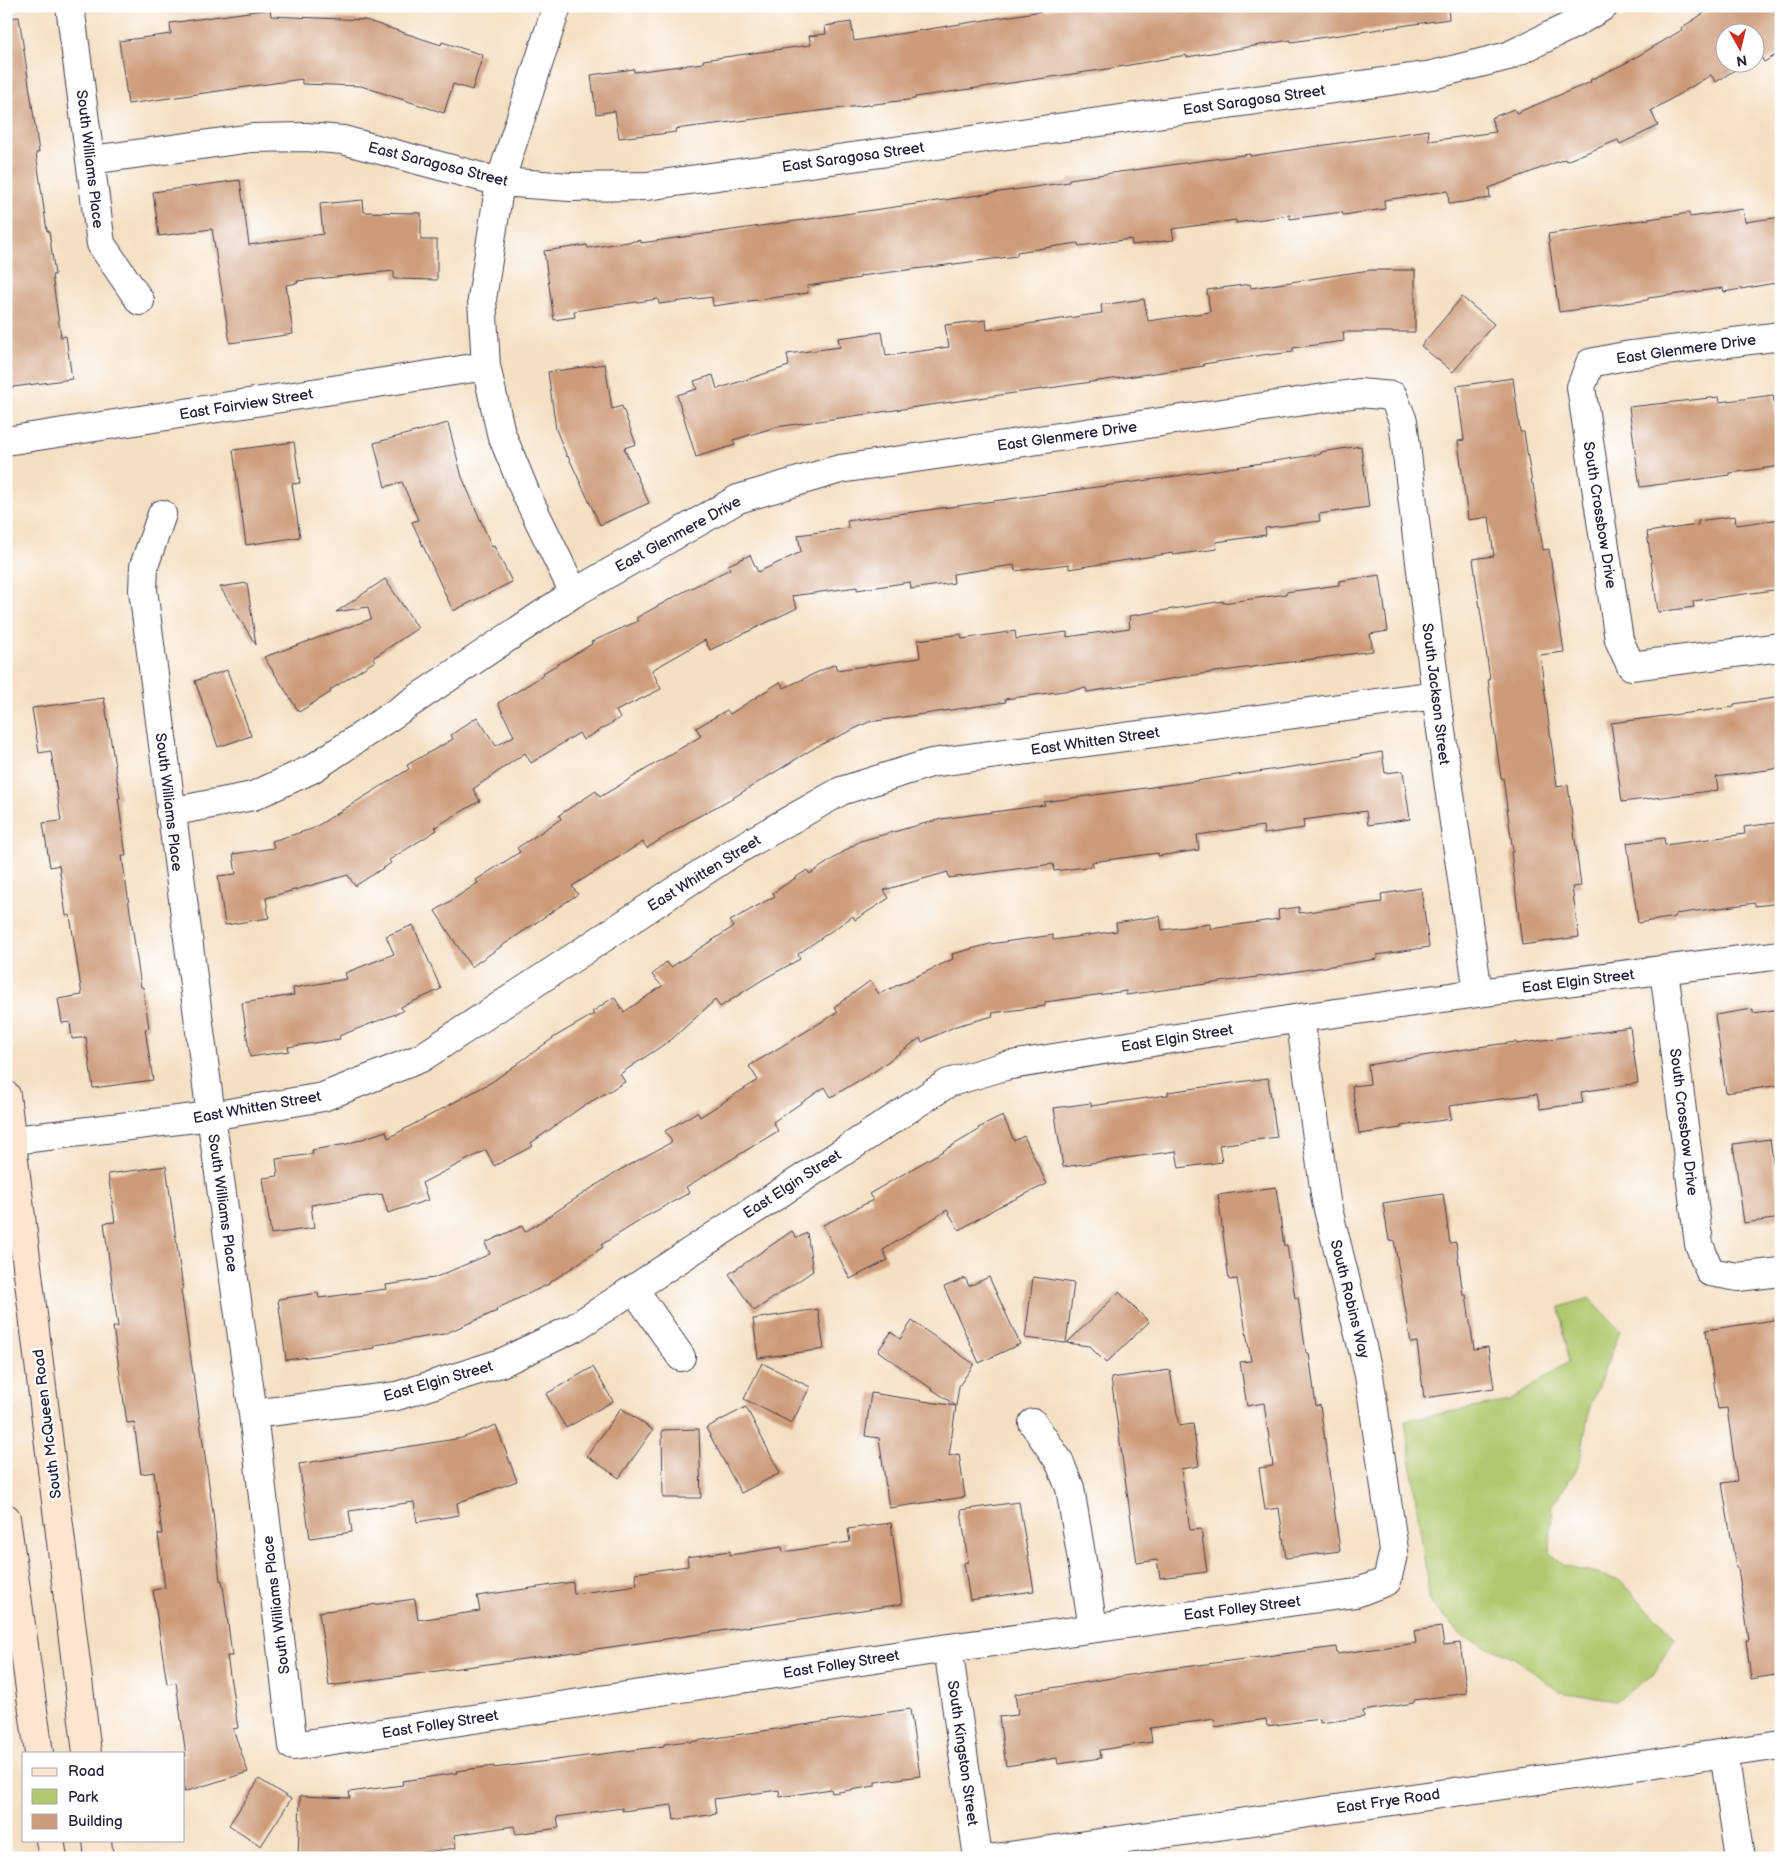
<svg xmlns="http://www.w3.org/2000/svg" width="1787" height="1864" font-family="'Balsamiq Sans',sans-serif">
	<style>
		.green { fill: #b0c96e; stroke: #697654 }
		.building { fill: #cd9b79 }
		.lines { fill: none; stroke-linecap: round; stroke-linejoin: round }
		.minor-casing { stroke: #423e4f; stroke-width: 30 }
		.tertiary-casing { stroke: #423e4f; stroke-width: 30 }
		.secondary-casing { stroke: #423e4f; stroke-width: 30 }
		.minor { stroke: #fff; stroke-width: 28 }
		.tertiary { stroke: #fff; stroke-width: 28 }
		.secondary { stroke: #fde5d0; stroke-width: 28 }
		.labels { text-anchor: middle; stroke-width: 4.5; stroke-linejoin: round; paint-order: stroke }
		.street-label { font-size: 15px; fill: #22223b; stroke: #fff }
	</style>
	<rect width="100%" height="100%" fill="#fff"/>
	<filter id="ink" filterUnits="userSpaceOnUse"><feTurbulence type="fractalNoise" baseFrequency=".02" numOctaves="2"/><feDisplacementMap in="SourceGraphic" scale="10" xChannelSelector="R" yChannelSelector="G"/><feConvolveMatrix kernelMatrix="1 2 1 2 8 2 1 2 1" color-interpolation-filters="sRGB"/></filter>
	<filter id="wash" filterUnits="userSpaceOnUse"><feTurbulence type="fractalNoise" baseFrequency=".0096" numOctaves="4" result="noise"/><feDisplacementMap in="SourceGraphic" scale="20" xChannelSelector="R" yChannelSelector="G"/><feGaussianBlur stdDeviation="1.12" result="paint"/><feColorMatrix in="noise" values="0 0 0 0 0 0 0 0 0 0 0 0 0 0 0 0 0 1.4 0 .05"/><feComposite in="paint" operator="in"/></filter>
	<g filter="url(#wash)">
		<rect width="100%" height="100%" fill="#f4dfc2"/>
		<path class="green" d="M 1589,1298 L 1620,1331 L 1590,1406 L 1579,1465 L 1552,1505 L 1550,1552 L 1564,1566 L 1620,1580 L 1675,1638 L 1653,1675 L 1616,1701 L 1560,1692 L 1513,1657 L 1462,1636 L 1430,1602 L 1405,1420 L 1510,1401 L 1568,1362 L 1560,1307 Z"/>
		<g id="blocks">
			<path class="building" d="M 1073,6 L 1448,6 L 1449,19 L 1291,42 L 1291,40 L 1187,57 L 1186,55 L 1107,69 L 915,97 L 915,99 L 675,129 L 676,132 L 653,135 L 653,134 L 619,138 L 615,111 L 596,114 L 591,75 L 634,69 L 634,72 L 703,63 L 703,60 L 811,45 L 809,36 L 826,34 L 825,26 L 851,22 L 854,41 Z
				M 1715,6 L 1781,6 L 1781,52 L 1764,62 L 1759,54 L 1754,58 L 1754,32 L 1724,32 L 1724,62 L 1747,62 L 1716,82 L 1711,75 L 1651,111 L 1658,126 L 1620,144 L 1618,140 L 1566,161 L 1565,159 L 1489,188 L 1490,198 L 1449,204 L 1448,191 L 1384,200 L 1385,209 L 1343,215 L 1342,212 L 1290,219 L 1290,215 L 1236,223 L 1236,220 L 1172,229 L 1174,240 L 1132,245 L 1131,239 L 1079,246 L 1078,243 L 1017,252 L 1017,256 L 860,276 L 860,278 L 807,286 L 808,293 L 713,306 L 712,297 L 659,304 L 658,299 L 574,311 L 575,317 L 554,320 L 544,251 L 587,245 L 588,248 L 641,240 L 641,243 L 965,197 L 1069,182 L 1069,179 L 1250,154 L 1250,156 L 1428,130 L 1429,141 L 1496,132 L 1491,118 L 1514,109 L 1516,113 L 1591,82 L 1590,80 L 1626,63 L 1682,30 L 1681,28 Z
				M 270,9 L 271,16 L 365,20 L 441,45 L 442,42 L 483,55 L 472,90 L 453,84 L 444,113 L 361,86 L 302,84 L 302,79 L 128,104 L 119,41 L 171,34 L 170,23 Z
				M 19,17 L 39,152 L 36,153 L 47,231 L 49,231 L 55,275 L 52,275 L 61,337 L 66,336 L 72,379 L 6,388 L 6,18 Z
				M 240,180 L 249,245 L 323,234 L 320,204 L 363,200 L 364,212 L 421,213 L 421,240 L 437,240 L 437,280 L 394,279 L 394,271 L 297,281 L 298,283 L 286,285 L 293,334 L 230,343 L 212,229 L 159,236 L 153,192 Z
				M 1743,209 L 1745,222 L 1781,217 L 1781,282 L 1724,292 L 1723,288 L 1648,298 L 1648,300 L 1559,312 L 1548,234 L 1689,213 L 1690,217 Z
				M 1370,270 L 1415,270 L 1415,332 L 1343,332 L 1344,341 L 1293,348 L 1293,352 L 1269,355 L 1269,354 L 1203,364 L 1204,366 L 776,427 L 733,440 L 735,445 L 696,457 L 677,395 L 697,389 L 694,381 L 713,375 L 717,389 L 789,366 L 787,354 L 840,347 L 838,338 L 882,332 L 886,356 L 949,347 L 945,325 L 986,320 L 987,330 L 1102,313 L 1101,305 L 1144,299 L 1148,321 L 1210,312 L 1207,290 L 1250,284 L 1251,288 Z
				M 1462,297 L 1494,324 L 1453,372 L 1421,346 Z
				M 605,364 L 612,409 L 622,406 L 636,444 L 624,448 L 649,503 L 600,525 L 568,456 L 567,457 L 556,429 L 548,372 Z
				M 1513,378 L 1520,432 L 1524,432 L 1532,484 L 1533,484 L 1543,550 L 1549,549 L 1564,652 L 1540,655 L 1557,787 L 1568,785 L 1581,886 L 1572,887 L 1579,937 L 1522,945 L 1511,852 L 1513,852 L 1503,778 L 1501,778 L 1495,735 L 1488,679 L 1490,679 L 1473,559 L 1494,556 L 1489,517 L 1468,520 L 1458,441 L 1464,440 L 1457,386 Z
				M 1773,395 L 1781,448 L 1781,466 L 1730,473 L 1730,475 L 1640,487 L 1629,407 L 1719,397 L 1720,402 Z
				M 448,423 L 462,477 L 492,547 L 494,546 L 512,582 L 453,611 L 412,522 L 418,520 L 402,482 L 385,487 L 374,443 Z
				M 294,442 L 300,483 L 292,484 L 300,537 L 246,545 L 233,450 Z
				M 1361,446 L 1369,507 L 1319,514 L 1320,521 L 1265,528 L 1266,535 L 1216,542 L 1217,549 L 1173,555 L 1173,553 L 1069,569 L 1069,564 L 1015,571 L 1014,565 L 953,574 L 954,583 L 911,589 L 910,582 L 857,590 L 857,587 L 792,596 L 797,608 L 710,650 L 705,640 L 652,670 L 661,689 L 616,711 L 620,718 L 583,740 L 579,733 L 531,763 L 525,753 L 473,789 L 480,801 L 435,827 L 437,830 L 389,860 L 391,863 L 355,886 L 348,875 L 266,898 L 269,918 L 225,925 L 218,876 L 236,874 L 233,854 L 274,848 L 272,841 L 312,829 L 409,769 L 407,765 L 453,739 L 451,735 L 477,717 L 496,746 L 514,736 L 498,703 L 544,675 L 543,673 L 592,644 L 591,642 L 638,621 L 636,618 L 685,591 L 730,569 L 728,565 L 750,555 L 758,572 L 801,552 L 798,535 L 848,528 L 847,521 L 1163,478 L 1321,454 L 1321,452 Z
				M 1735,516 L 1736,525 L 1781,519 L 1781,589 L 1693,601 L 1694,607 L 1658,612 L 1647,532 L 1698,525 L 1698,521 Z
				M 1380,575 L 1388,631 L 1370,634 L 1373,651 L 1215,672 L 1087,692 L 1086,688 L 1005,699 L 1006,702 L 869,722 L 816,747 L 736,796 L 690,821 L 647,848 L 643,842 L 572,886 L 578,894 L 471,967 L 435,911 L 478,883 L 476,880 L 520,852 L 517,848 L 561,819 L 559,815 L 596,791 L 600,797 L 701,736 L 696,728 L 727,710 L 730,714 L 780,682 L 784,688 L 835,664 L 837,670 L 920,658 L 918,640 L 961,634 L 962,639 L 1015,631 L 1016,639 L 1067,632 L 1067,637 L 1130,628 L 1129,616 L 1223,601 L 1223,603 L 1286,594 L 1286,592 L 1339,585 L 1339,581 Z
				M 385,579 L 418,628 L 373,658 L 375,661 L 330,690 L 331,692 L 299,712 L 264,657 L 371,619 L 368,607 L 336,612 Z
				M 247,583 L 256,645 L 220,587 Z
				M 227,670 L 251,736 L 218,747 L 195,681 Z
				M 1781,697 L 1781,768 L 1716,777 L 1718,790 L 1622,802 L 1611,723 L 1734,707 L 1734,704 Z
				M 104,698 L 120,798 L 118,798 L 126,856 L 122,856 L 141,987 L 143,987 L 149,1028 L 145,1029 L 153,1080 L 93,1088 L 86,1037 L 72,1039 L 70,1022 L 62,1023 L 58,999 L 82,995 L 70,915 L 66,916 L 59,865 L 50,867 L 43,823 L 61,821 L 51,751 L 39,753 L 32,708 Z
				M 1382,752 L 1385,773 L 1403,771 L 1410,819 L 1368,825 L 1366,811 L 1303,820 L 1304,828 L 1264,834 L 1263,826 L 1197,835 L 1199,850 L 1158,856 L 1158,853 L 1092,862 L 1093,866 L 1054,871 L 1053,864 L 949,878 L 948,872 L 884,890 L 889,898 L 855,920 L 853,916 L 798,954 L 800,959 L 762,980 L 720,1007 L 715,1000 L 672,1039 L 620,1074 L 625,1082 L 583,1106 L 531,1143 L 533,1146 L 494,1166 L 486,1150 L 422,1183 L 428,1200 L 388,1213 L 382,1194 L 311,1205 L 314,1228 L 271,1234 L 263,1178 L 278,1176 L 276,1159 L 313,1154 L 312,1150 L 347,1144 L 386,1131 L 388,1138 L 492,1082 L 556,1036 L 594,1014 L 592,1012 L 614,997 L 624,1012 L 662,986 L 652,975 L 666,962 L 671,967 L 733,927 L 730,921 L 775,896 L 773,893 L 807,870 L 810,874 L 860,841 L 941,819 L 1045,805 L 1044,802 L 1203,780 L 1359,757 L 1359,756 Z
				M 1781,822 L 1781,903 L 1755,906 L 1755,903 L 1675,914 L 1675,917 L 1638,923 L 1627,843 L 1664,838 L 1665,845 L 1745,834 L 1744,827 Z
				M 1421,888 L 1429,947 L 1377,955 L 1377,959 L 1272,975 L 1126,995 L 1126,991 L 1045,1002 L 1045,1006 L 992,1013 L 993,1016 L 956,1026 L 922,1042 L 920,1038 L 875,1071 L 831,1097 L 825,1087 L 773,1122 L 778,1131 L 686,1187 L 689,1193 L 641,1219 L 641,1220 L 601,1245 L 603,1247 L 549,1283 L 549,1284 L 496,1309 L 497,1311 L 444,1334 L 375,1345 L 375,1348 L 286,1360 L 278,1299 L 318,1293 L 319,1298 L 387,1289 L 386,1285 L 434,1278 L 490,1254 L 485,1243 L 522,1226 L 525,1232 L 616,1172 L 672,1142 L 665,1131 L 697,1112 L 700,1117 L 758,1080 L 749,1066 L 838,1012 L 834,1007 L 870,981 L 879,994 L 953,959 L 952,954 L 990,944 L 1053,935 L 1053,940 L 1117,931 L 1116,923 L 1160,916 L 1162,930 L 1210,924 L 1210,929 L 1279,919 L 1278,910 L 1299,907 L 1299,913 L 1382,902 L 1381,894 Z
				M 413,925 L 441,989 L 401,1007 L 403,1011 L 339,1036 L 340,1039 L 288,1047 L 289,1051 L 250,1057 L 242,1003 L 294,995 L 293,988 L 347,979 L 345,973 L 394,954 L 386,936 Z
				M 1753,1009 L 1753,1013 L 1781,1009 L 1781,1085 L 1726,1093 L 1715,1015 Z
				M 1630,1027 L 1638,1083 L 1581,1092 L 1583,1103 L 1540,1109 L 1537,1094 L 1449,1106 L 1451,1119 L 1401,1126 L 1401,1128 L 1359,1134 L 1352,1086 L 1370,1084 L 1368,1065 L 1478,1047 L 1516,1042 L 1517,1044 Z
				M 1268,1078 L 1277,1137 L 1219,1145 L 1222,1162 L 1179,1168 L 1176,1151 L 1063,1167 L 1054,1108 L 1091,1103 L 1091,1106 L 1168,1095 L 1168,1092 Z
				M 1003,1116 L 1014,1141 L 1024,1136 L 1047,1184 L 998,1207 L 959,1230 L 947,1210 L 883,1250 L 888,1260 L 850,1279 L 823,1225 L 873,1200 L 869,1194 L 979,1130 L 978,1128 Z
				M 1770,1139 L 1781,1218 L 1744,1223 L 1733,1144 Z
				M 166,1166 L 183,1289 L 181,1290 L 213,1512 L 220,1581 L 222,1580 L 226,1607 L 232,1656 L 227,1656 L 238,1728 L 233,1729 L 248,1772 L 184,1792 L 184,1756 L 186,1756 L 176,1682 L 167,1684 L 153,1590 L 165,1588 L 158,1534 L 162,1534 L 154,1472 L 141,1474 L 134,1422 L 127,1423 L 113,1327 L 118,1327 L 104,1223 L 115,1222 L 108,1174 Z
				M 1276,1187 L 1284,1246 L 1287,1245 L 1295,1298 L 1298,1297 L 1306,1353 L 1309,1353 L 1316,1406 L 1320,1405 L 1340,1551 L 1286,1558 L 1279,1508 L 1265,1510 L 1259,1468 L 1273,1466 L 1264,1403 L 1247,1406 L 1240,1362 L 1251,1361 L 1237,1279 L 1229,1280 L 1218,1195 Z
				M 1443,1194 L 1450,1243 L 1456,1242 L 1463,1295 L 1466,1295 L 1474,1349 L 1488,1347 L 1494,1388 L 1424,1398 L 1417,1342 L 1411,1343 L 1394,1240 L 1389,1241 L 1383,1203 Z
				M 792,1231 L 797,1238 L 807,1233 L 813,1271 L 754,1311 L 729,1274 Z
				M 989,1277 L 1020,1344 L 979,1363 L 944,1287 L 965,1278 L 969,1286 Z
				M 1033,1277 L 1074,1283 L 1066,1343 L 1025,1338 Z
				M 1119,1292 L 1149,1322 L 1106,1363 L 1089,1346 L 1067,1343 Z
				M 818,1309 L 824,1349 L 758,1358 L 753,1319 Z
				M 1781,1319 L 1781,1674 L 1751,1679 L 1746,1640 L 1749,1640 L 1738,1568 L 1736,1568 L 1722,1483 L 1737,1481 L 1727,1408 L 1718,1409 L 1706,1330 Z
				M 912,1321 L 974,1364 L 959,1386 L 956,1406 L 878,1351 L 891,1332 L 900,1339 Z
				M 762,1363 L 810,1387 L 792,1423 L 744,1399 Z
				M 593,1367 L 613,1401 L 566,1428 L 546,1394 Z
				M 1170,1370 L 1179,1426 L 1193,1424 L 1199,1466 L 1181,1469 L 1190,1530 L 1201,1529 L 1207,1572 L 1160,1578 L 1157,1560 L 1137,1563 L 1111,1378 Z
				M 871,1393 L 956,1406 L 949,1456 L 959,1454 L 965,1497 L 889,1508 L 879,1438 L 865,1436 Z
				M 746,1407 L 780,1473 L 741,1493 L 706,1428 Z
				M 621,1408 L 653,1430 L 619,1478 L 587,1456 Z
				M 496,1425 L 517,1481 L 457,1503 L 459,1515 L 417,1522 L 414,1502 L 349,1511 L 352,1532 L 310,1538 L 299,1464 L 462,1438 Z
				M 699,1429 L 701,1498 L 663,1498 L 662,1430 Z
				M 1019,1502 L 1034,1591 L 970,1600 L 964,1563 L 968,1562 L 961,1510 Z
				M 891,1523 L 902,1604 L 632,1644 L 329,1686 L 319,1612 L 415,1599 L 418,1620 L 480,1611 L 477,1596 L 573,1582 L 574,1594 L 637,1585 L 635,1573 L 688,1566 L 687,1557 L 730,1551 L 730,1555 L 782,1547 L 783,1552 L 850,1542 L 848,1529 Z
				M 1441,1627 L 1444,1645 L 1460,1643 L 1467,1693 L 1414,1700 L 1414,1703 L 1363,1711 L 1364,1717 L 1320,1723 L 1320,1719 L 1267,1726 L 1266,1719 L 1215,1727 L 1214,1719 L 1150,1728 L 1152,1742 L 1100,1750 L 1101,1758 L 1058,1764 L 1057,1758 L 1006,1766 L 999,1717 L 1018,1715 L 1015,1694 L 1154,1671 L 1282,1654 L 1336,1647 L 1337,1654 L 1416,1643 L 1414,1631 Z
				M 910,1709 L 920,1776 L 875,1782 L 875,1786 L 832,1793 L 831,1789 L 780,1797 L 779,1790 L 714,1799 L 716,1814 L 674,1820 L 672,1805 L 622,1811 L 622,1808 L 557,1817 L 559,1828 L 516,1834 L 514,1826 L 454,1835 L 456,1848 L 403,1855 L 403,1858 L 298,1858 L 300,1796 L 350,1798 L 349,1792 L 403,1785 L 402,1781 L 457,1773 L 456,1771 L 494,1766 L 494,1768 L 664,1746 L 664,1744 L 689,1741 L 689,1742 Z
				M 259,1779 L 291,1799 L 261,1846 L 229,1825 Z"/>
		</g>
	</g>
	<g filter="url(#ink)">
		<use href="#blocks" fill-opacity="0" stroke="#423e4f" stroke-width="1"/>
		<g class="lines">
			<defs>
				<path id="minor" d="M 70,6 L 101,244 L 140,301
					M 557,6 L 500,182 L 482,299 L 486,366 L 501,433 L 526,494 L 574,593
					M 91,160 L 252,138 L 306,137 L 343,140 L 500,182 L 570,187 L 647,186 L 1432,75 L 1508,56 L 1572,25 L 1604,6
					M 1781,336 L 1625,356 L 1590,363 L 1581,387 L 1619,640 L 1631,666 L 1781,647
					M 6,441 L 486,366
					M 162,514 L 144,566 L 143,590 L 211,1116 L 253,1414 L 293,1746 L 948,1648 L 1356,1593 L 1387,1581 L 1394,1550 L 1369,1375 L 1326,1201 L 1300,1018
					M 170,812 L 253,796 L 312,769 L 574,593 L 738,499 L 840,469 L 1359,393 L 1393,396 L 1403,421 L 1436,695 L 1478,993
					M 1664,970 L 1699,1244 L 1710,1272 L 1738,1277 L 1781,1272
					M 6,1141 L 211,1116 L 323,1097 L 421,1058 L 732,853 L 841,791 L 931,763 L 1436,695
					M 634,1289 L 681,1357
					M 253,1414 L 397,1396 L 501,1363 L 574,1328 L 948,1083 L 1005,1066 L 1300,1018 L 1478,993 L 1781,955
					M 1033,1423 L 1059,1461 L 1070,1488 L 1093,1627
					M 948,1648 L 978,1858
					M 1724,1753 L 1740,1858"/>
				<path id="tertiary" d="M 995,1858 L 1781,1745"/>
				<path id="secondary" d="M 6,1095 L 87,1753
					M 6,1518 L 39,1753
					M 50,1840 L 53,1858
					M 97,1840 L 99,1858"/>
			</defs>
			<use href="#minor" class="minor-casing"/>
			<use href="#tertiary" class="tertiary-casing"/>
			<use href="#secondary" class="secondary-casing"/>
			<use href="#minor" class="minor"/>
			<use href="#tertiary" class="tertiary"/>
			<use href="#secondary" class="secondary"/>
		</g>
	</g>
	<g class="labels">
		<g class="street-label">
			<text transform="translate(1254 100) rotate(-8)" y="5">East Saragosa Street</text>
			<text transform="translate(853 157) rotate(-8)" y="5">East Saragosa Street</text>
			<text transform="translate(90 159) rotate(83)" y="5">South Williams Place</text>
			<text transform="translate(438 164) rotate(14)" y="5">East Saragosa Street</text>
			<text transform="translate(1686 349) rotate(-8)" y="5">East Glenmere Drive</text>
			<text transform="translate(246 404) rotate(-9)" y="5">East Fairview Street</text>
			<text transform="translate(1067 436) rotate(-8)" y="5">East Glenmere Drive</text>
			<text transform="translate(1600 515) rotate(81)" y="5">South Crossbow Drive</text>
			<text transform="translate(678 534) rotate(-29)" y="5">East Glenmere Drive</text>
			<text transform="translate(1436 694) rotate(83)" y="5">South Jackson Street</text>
			<text transform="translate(1095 741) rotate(-8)" y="5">East Whitten Street</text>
			<text transform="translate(169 802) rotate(83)" y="5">South Williams Place</text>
			<text transform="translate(704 873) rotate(-32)" y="5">East Whitten Street</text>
			<text transform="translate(1578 981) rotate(-7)" y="5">East Elgin Street</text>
			<text transform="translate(1177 1038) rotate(-9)" y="5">East Elgin Street</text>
			<text transform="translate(257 1107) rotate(-10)" y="5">East Whitten Street</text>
			<text transform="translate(1684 1122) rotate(83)" y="5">South Crossbow Drive</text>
			<text transform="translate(792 1184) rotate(-33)" y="5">East Elgin Street</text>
			<text transform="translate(223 1203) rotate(82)" y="5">South Williams Place</text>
			<text transform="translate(1350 1299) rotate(76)" y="5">South Robins Way</text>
			<text transform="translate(438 1381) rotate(-16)" y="5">East Elgin Street</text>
			<text transform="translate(47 1424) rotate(-97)" y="5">South McQueen Road</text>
			<text transform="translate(276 1605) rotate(-97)" y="5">South Williams Place</text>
			<text transform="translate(1242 1608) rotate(-7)" y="5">East Folley Street</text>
			<text transform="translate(841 1664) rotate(-9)" y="5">East Folley Street</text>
			<text transform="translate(440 1724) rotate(-9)" y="5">East Folley Street</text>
			<text transform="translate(963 1753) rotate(82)" y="5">South Kingston Street</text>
			<text transform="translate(1388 1801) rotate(-8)" y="5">East Frye Road</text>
		</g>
	</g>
	<rect width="1787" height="1864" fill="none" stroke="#fff" stroke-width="25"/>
	<rect x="22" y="1752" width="162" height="90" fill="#ffffff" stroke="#a7a7b1"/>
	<rect x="32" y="1768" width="25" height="8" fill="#fde5d0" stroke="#a7a7b1"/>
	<text x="68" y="1776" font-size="15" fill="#22223b">Road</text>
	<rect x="32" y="1789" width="25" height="15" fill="#b0c96e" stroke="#a7a7b1"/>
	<text x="68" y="1802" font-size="15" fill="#22223b">Park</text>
	<rect x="32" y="1814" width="25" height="15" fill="#cd9b79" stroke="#a7a7b1"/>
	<text x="68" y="1826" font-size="15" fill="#22223b">Building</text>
	<g transform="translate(1740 48) rotate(172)"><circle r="24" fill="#ffffff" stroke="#a7a7b1"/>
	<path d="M0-4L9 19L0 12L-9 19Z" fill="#c8321e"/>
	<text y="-8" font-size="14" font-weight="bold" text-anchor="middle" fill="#22223b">N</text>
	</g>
</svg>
